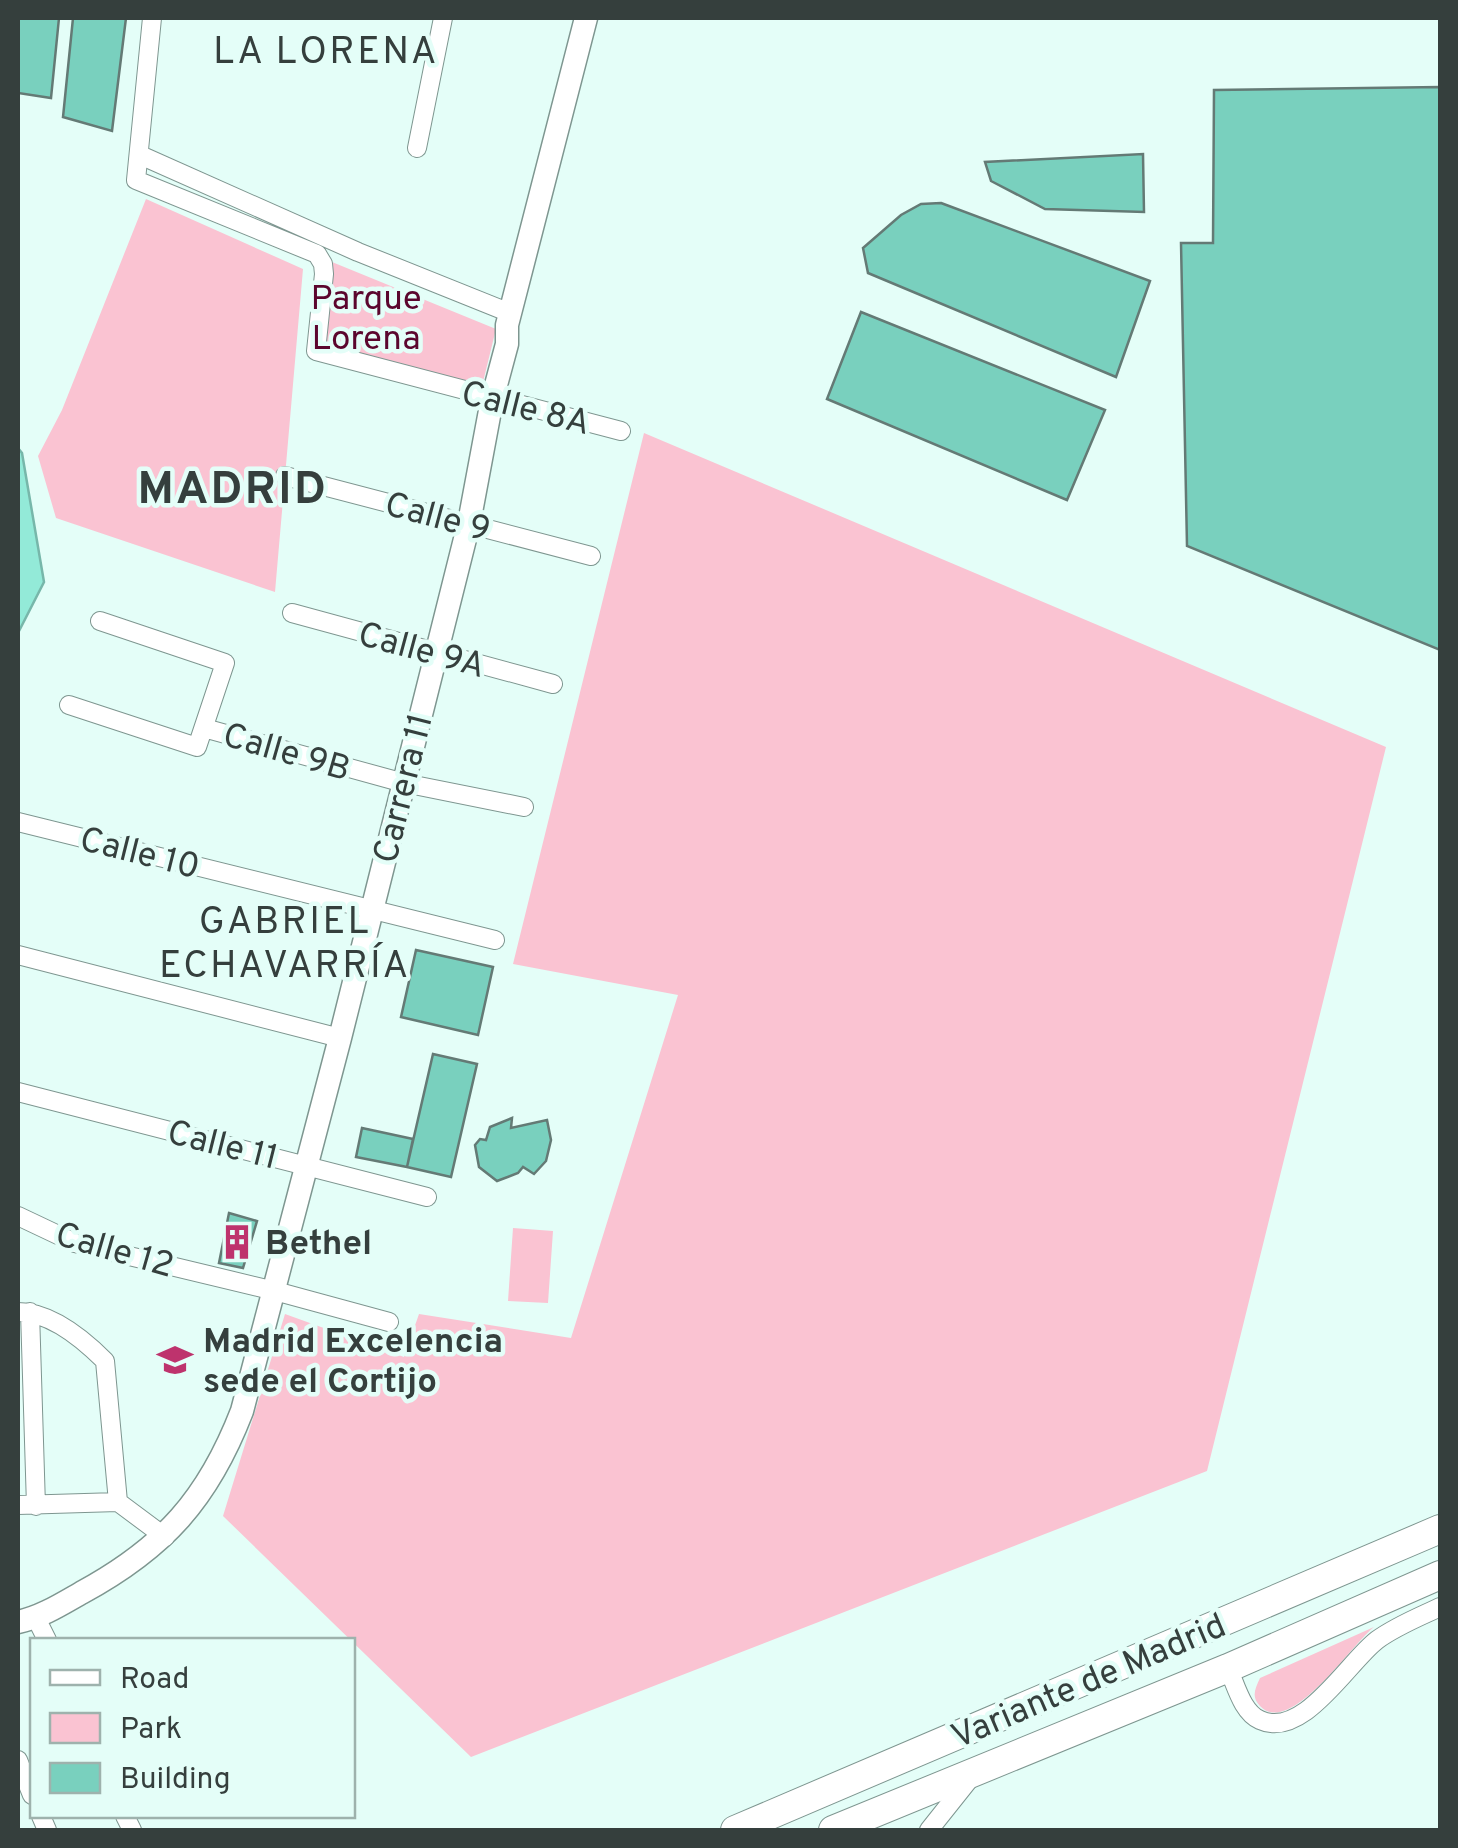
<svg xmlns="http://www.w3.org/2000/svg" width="1458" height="1848" font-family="Overpass,sans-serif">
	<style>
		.green { fill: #fac3d2 }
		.water { fill: #93ead8; stroke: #77b7aa; stroke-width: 2.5 }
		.building { fill: #79d0be; stroke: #647a75; stroke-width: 2.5 }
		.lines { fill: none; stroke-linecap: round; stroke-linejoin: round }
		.minor-casing { stroke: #7e9690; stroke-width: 20 }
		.tertiary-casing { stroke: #7e9690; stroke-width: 25 }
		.primary-casing { stroke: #7e9690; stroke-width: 30 }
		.minor { stroke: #fff; stroke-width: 18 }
		.tertiary { stroke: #fff; stroke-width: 22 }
		.primary { stroke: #fff; stroke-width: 28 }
		.labels { text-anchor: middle; stroke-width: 9; stroke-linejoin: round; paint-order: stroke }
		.park-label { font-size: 35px; fill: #5b062e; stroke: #e4fef8 }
		.street-label { font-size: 35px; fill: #353f3d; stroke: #e4fef8 }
		.poi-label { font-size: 35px; font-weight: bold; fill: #353f3d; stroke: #e4fef8; text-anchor: start }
		.neighbourhood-label { font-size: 38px; letter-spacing: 2.5px; fill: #353f3d; stroke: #e4fef8 }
		.district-label { font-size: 45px; font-weight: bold; letter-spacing: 2.5px; fill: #353f3d; stroke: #e4fef8 }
	</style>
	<rect width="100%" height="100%" fill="#e4fef8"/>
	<path class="green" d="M 146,199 L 303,269 L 275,592 L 56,518 L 38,456 L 62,410 Z
		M 332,262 L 496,329 L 482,386 L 317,343 Z
		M 644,433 L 1386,747 L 1207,1471 L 471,1757 L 223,1516 L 285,1314 L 404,1357 L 419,1314 L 571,1338 L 678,995 L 513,964 Z
		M 513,1228 L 553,1231 L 548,1303 L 508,1301 Z
		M 1374,1627 C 1352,1644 1290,1738 1260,1706 C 1251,1697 1255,1689 1260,1678 Z"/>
	<path class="water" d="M 18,448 L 22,453 L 44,582 L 18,633 Z"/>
	<path class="building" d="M 18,18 L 59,18 L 51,98 L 18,93 Z
		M 73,18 L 126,18 L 112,131 L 63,117 Z
		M 1440,87 L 1440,650 L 1187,546 L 1181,243 L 1213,243 L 1214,90 Z
		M 1143,154 L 1144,212 L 1045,209 L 991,181 L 985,162 Z
		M 941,203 L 1150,281 L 1116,377 L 868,273 L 863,248 L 901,215 L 921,204 Z
		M 861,312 L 1105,410 L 1067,500 L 827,399 Z
		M 416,950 L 493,967 L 478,1035 L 401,1017 Z
		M 433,1054 L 477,1064 L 451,1177 L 407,1167 Z
		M 512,1118 L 511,1128 L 547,1120 L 551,1140 L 546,1161 L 534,1174 L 523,1167 L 518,1173 L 497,1181 L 479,1167 L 475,1145 L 480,1139 L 486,1140 L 490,1127 Z
		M 362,1128 L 413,1139 L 407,1167 L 356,1157 Z
		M 229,1213 L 257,1221 L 243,1268 L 219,1263 Z"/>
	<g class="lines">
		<defs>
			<path id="minor" d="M 152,18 L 136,180 L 317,254 L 323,264 L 324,274 L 316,351 L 621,431
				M 417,148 L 443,18
				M 140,155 L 358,252 L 510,313
				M 285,476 L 591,556
				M 292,613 L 553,684
				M 69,705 L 197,747 L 225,663 L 100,621
				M 204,728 L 404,783 L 524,807
				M 18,822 L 495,940
				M 18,955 L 340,1038
				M 18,1092 L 427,1197
				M 18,1216 L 75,1243 L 275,1291 L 389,1322
				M 18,1312 C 50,1312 83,1339 105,1361 L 118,1502
				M 30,1312 L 36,1506
				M 18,1505 L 118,1502 L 165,1537
				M 36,1618 L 47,1640
				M 1228,1668 C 1236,1685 1242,1712 1260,1720 C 1303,1740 1348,1662 1377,1640 C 1396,1626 1419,1617 1440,1607
				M 18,1760 L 32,1795
				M 41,1816 L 47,1830
				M 125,1816 L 132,1830
				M 929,1830 L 972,1776"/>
			<path id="tertiary" d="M 18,1622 C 41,1617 60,1605 81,1593 C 164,1548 208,1499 242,1411 L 340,1038 L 469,523 L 492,400 L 507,344 L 507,325 L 586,18"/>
			<path id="primary" d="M 735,1830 L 1440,1529
				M 833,1830 L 1228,1668 L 1440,1575"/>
		</defs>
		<use href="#minor" class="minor-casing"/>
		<use href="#tertiary" class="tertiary-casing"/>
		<use href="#primary" class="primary-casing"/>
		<use href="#minor" class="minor"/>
		<use href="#tertiary" class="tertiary"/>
		<use href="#primary" class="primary"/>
	</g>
	<defs>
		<symbol id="building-bare" viewBox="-9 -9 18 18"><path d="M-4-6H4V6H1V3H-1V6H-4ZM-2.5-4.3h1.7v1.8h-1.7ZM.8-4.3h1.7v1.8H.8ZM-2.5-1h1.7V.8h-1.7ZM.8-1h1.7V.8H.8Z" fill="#be336d" stroke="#e4fef8" stroke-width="2.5" paint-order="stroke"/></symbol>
		<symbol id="school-bare" viewBox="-9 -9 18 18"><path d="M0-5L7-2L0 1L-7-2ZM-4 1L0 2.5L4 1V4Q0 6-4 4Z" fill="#be336d" stroke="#e4fef8" stroke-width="2.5" paint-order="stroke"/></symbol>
	</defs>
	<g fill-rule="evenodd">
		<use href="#building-bare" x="212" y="1217" width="50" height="50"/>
		<use href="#school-bare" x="150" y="1335" width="50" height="50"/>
	</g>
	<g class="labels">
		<g class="park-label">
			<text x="366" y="309">Parque<tspan x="366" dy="40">Lorena</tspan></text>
		</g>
		<g class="street-label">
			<text transform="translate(526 407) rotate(14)" y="12">Calle 8A</text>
			<text transform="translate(438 516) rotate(15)" y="12">Calle 9</text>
			<text transform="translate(422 649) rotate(15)" y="12">Calle 9A</text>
			<text transform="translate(287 751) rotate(16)" y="12">Calle 9B</text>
			<text transform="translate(402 788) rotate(-76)" y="12">Carrera 11</text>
			<text transform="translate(140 852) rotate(14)" y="12">Calle 10</text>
			<text transform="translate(223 1144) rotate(14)" y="12">Calle 11</text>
			<text transform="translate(115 1249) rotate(16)" y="12">Calle 12</text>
			<text transform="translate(1088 1680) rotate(-23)" y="12">Variante de Madrid</text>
		</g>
		<g class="poi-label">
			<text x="265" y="1254">Bethel</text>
			<text x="203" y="1352">Madrid Excelencia<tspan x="203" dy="40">sede el Cortijo</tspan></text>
		</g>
		<g class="neighbourhood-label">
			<text x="326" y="63">LA LORENA</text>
			<text x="285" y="933">GABRIEL<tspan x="285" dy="44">ECHAVARRÍA</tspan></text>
		</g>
		<g class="district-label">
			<text x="233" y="503">MADRID</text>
		</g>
	</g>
	<rect width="1458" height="1848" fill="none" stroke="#353f3d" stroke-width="40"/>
	<rect x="30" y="1638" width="325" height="180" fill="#e4fef8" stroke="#9eb2ad" stroke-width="2.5"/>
	<rect x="50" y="1670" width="50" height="15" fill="#ffffff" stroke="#9eb2ad" stroke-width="2.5"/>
	<text x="120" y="1688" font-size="30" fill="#353f3d">Road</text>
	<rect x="50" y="1713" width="50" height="30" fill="#fac3d2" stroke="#9eb2ad" stroke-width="2.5"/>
	<text x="120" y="1738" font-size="30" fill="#353f3d">Park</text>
	<rect x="50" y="1763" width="50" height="30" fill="#79d0be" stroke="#9eb2ad" stroke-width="2.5"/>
	<text x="120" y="1788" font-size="30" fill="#353f3d">Building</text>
</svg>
